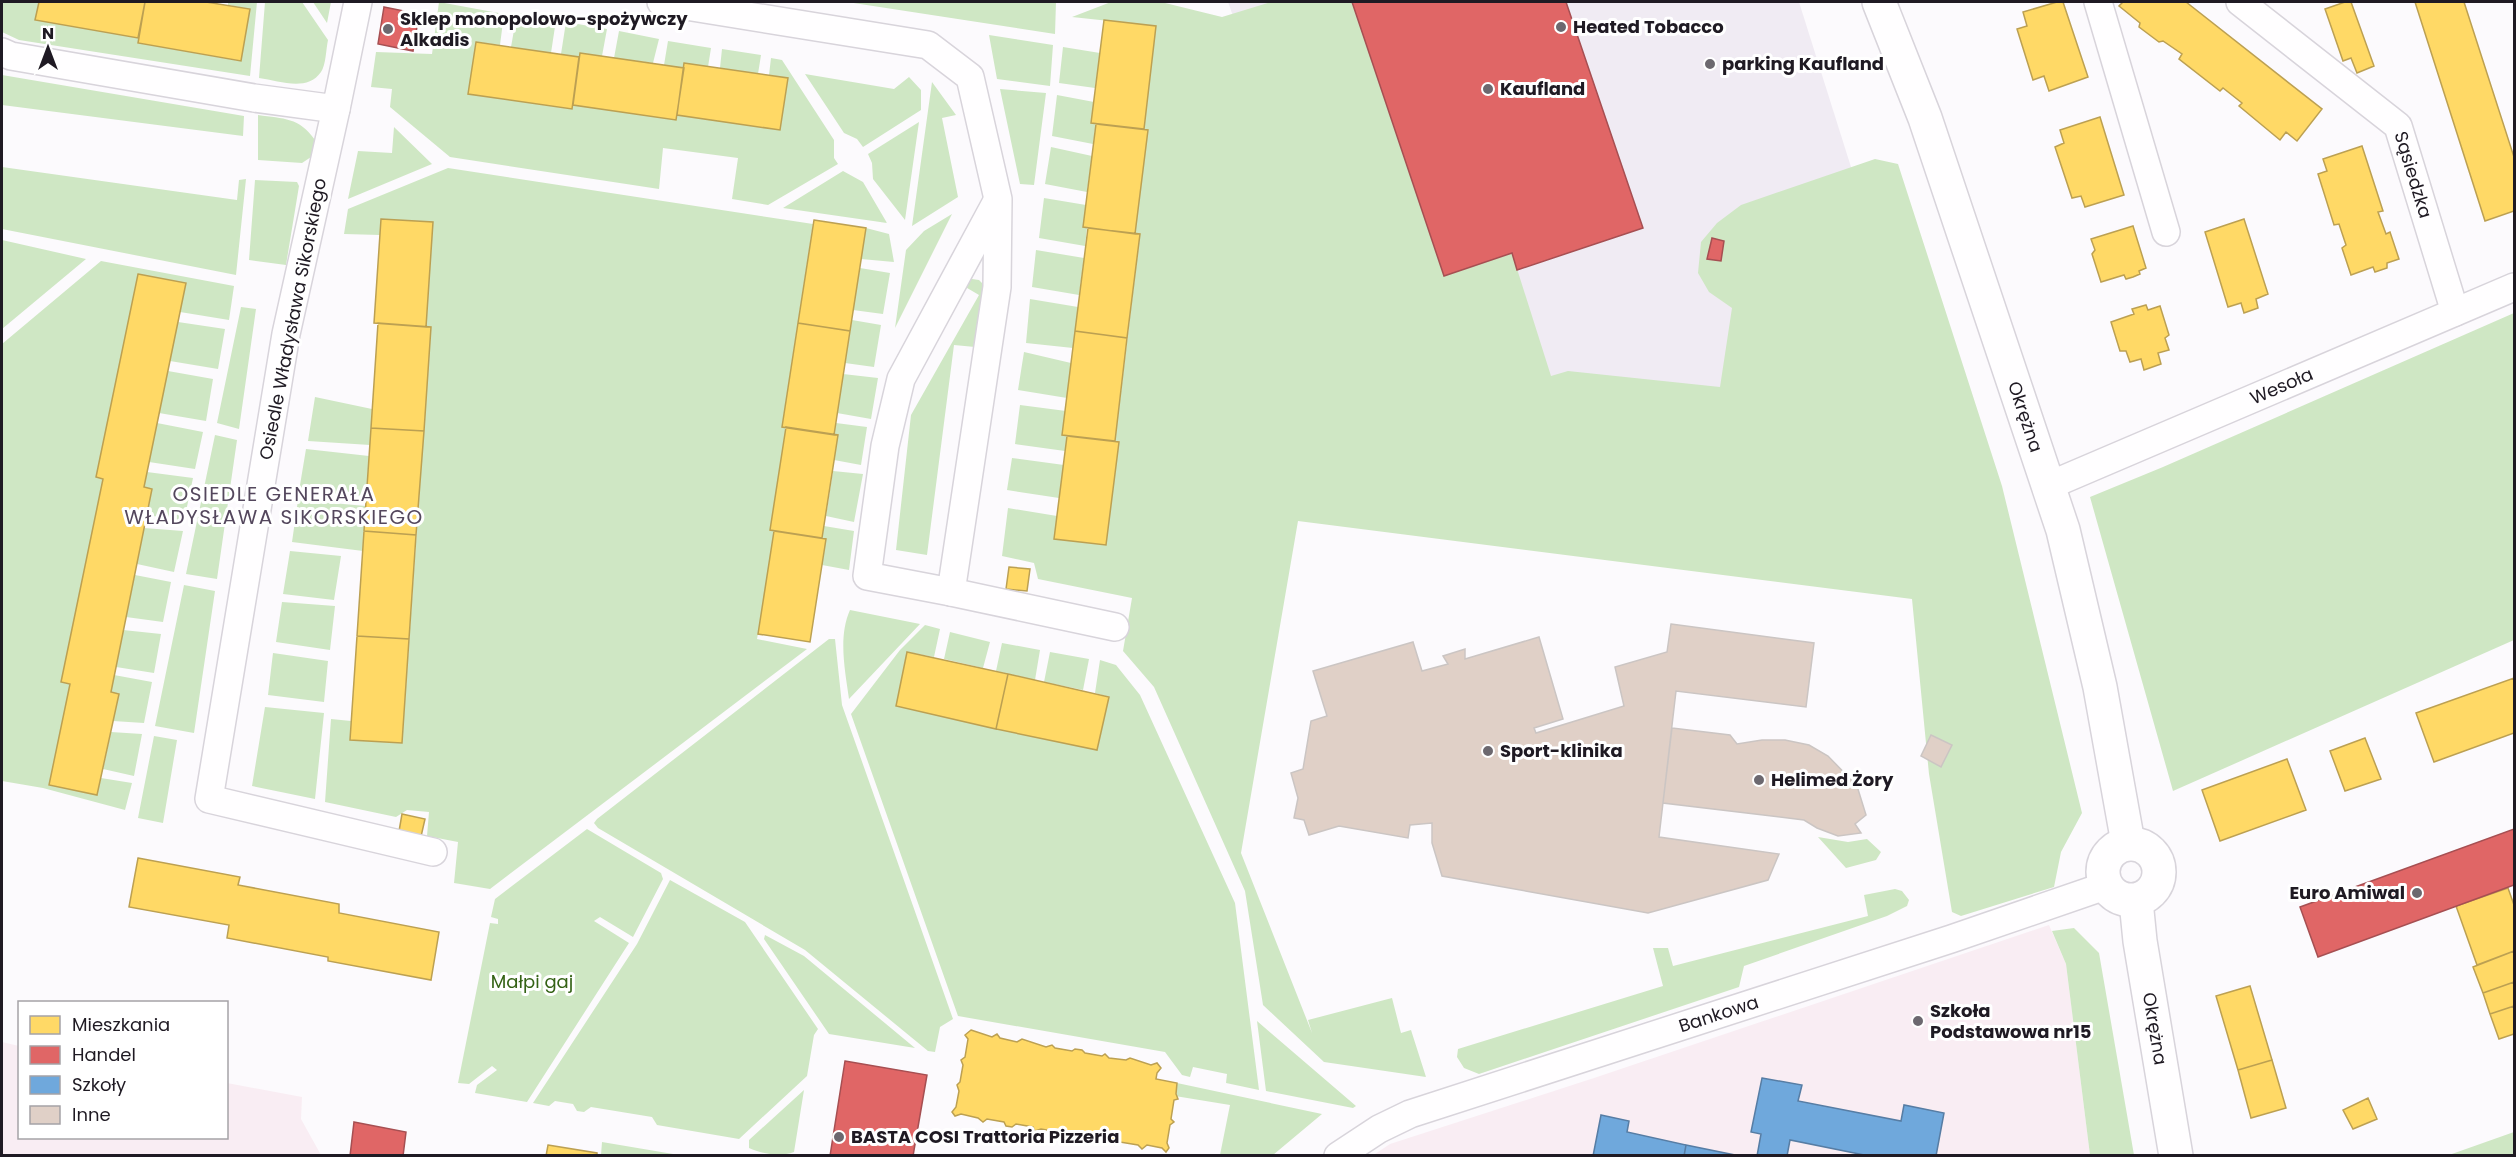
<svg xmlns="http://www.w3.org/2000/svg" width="2516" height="1157" font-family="Poppins,sans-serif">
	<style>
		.built { fill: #f0ebf3 }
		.education { fill: #f9edf3 }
		.green { fill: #cfe7c4 }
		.homes { fill: #ffd966; stroke: #bca052; stroke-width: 1.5 }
		.shops { fill: #e06666; stroke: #a64f52; stroke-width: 1.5 }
		.schools { fill: #6fa8dc; stroke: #577da4; stroke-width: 1.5 }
		.building { fill: #e0d0c7; stroke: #cbc5c3; stroke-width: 1.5 }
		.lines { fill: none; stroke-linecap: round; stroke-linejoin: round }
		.street-casing { stroke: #d8d4db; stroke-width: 30 }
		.secondary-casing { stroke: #d8d4db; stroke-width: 36 }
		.street { stroke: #fffeff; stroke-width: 27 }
		.secondary { stroke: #fffeff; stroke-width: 33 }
		.poi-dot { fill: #6c686f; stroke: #fff; stroke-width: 2 }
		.labels { text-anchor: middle; stroke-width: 6; stroke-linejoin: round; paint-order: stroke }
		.poi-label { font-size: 18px; font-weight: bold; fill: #1f1a23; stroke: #fff; text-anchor: start }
		.street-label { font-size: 18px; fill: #1f1a23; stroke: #fff }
		.park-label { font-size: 18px; fill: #346215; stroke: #fff }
		.neighbourhood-label { font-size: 20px; letter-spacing: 1.5px; fill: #54475d; stroke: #fff }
	</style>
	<rect width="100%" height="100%" fill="#fcfafd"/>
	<path class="built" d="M 1228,2 L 1799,2 L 1897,313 L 1726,435 L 1498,411 L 1233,16 Z"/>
	<path class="education" d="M 2049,925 L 2066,964 L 2090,1155 L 1372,1156 L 1390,1144 L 1594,1078 Z
		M 2,1042 L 19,1046 L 20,1138 L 226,1138 L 227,1083 L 302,1097 L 301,1119 L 321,1155 L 2,1155 Z"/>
	<path class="green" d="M 2,2 L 39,2 L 36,20 L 138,38 L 138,43 L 240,61 L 250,9 L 228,5 L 228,2 L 257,2 L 250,76 L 19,40 L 2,32 Z
		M 265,2 L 302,2 L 328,40 C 326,49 326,65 321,72 C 307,92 280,81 259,78 Z
		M 313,2 L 331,2 L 327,23 Z
		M 439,2 L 504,14 L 500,45 L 476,42 L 469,94 L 571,109 L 573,105 L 676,119 L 677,115 L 780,130 L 788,78 L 769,75 L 771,58 L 782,60 L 834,140 L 834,158 L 838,164 L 768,205 L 732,199 L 738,158 L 663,148 L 659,189 L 450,157 L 390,107 L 392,89 L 371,87 L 376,52 L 432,54 Z
		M 847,2 L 1056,2 L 1055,34 Z
		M 1111,2 L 1161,2 L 1222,17 L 1271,2 L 1352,2 L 1444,276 L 1512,253 L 1551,376 L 1568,371 L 1720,387 L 1732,308 L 1709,292 L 1698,273 L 1701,242 L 1717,223 L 1741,205 L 1875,159 L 1898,164 L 2002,486 L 2082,813 L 2061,852 L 2054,887 L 1961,916 L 1952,912 L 1929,774 L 1912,599 L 1298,521 L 1241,853 L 1312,1033 L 1308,1020 L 1392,998 L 1401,1033 L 1411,1030 L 1426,1077 L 1324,1062 L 1263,1005 L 1245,891 L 1154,687 L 1123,651 L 1132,598 L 1038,579 L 1034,563 L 1002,556 L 1008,508 L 1057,516 L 1054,539 L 1106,545 L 1119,442 L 1115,441 L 1140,235 L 1135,234 L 1148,130 L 1144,129 L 1156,26 L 1072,17 Z
		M 517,13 L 556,20 L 551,53 L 511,47 Z
		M 566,22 L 607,29 L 602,56 L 580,53 L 579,57 L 561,54 Z
		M 619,31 L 659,39 L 653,63 L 614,58 Z
		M 989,35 L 1053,45 L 1050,86 L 997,79 Z
		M 668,41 L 711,48 L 708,67 L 684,68 L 664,65 Z
		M 1063,47 L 1100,53 L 1095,88 L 1059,83 Z
		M 722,49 L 761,55 L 758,74 L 720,68 Z
		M 805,74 L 894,89 L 909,77 L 921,90 L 921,110 L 863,147 L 857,139 L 844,133 Z
		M 2,75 L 244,116 L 243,136 L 2,105 Z
		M 932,82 L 956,115 L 942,118 L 958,197 L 912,226 Z
		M 1000,89 L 1046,93 L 1034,185 L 1020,184 Z
		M 1057,95 L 1094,102 L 1091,123 L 1096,124 L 1093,144 L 1052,136 Z
		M 258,115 C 284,119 299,117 315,140 L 311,157 L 302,163 L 258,160 Z
		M 919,122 L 905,220 L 873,179 L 872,163 L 868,154 Z
		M 394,127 L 432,164 L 348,199 L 358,151 L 392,153 Z
		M 1051,147 L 1092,156 L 1087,192 L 1045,184 Z
		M 2,167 L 237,200 L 239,180 L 246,179 L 236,275 L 2,229 Z
		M 448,168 L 813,224 L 782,426 L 786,427 L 770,530 L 777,531 L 757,639 L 807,649 L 490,889 L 454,883 L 458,842 L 427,836 L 429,812 L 407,810 L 396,817 L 325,802 L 331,719 L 351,721 L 350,740 L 402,743 L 431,327 L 426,327 L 433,223 L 381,219 L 380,235 L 344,234 L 348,209 Z
		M 843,171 L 863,182 L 887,223 L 783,208 Z
		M 255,180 L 297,182 L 299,186 L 286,265 L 249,260 Z
		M 1044,198 L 1086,205 L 1083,227 L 1087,228 L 1085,246 L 1039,238 Z
		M 952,214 L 895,328 L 906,250 L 924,231 Z
		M 866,228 L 889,234 L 894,262 L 861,259 Z
		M 2,240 L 86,259 L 2,329 Z
		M 1036,250 L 1084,258 L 1079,295 L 1032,287 Z
		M 101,261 L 234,286 L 229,320 L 180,312 L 186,283 L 138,274 L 96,477 L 103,479 L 61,682 L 70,684 L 50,785 L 97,795 L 101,778 L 132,783 L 125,810 L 43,788 L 2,781 L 2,344 Z
		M 860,268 L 890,273 L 883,314 L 853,310 Z
		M 972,279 L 979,280 L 985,286 L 975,347 L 954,345 L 927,555 L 896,550 L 911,415 L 979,295 L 962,285 L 966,280 Z
		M 1030,299 L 1078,307 L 1073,348 L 1026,343 Z
		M 241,307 L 256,309 L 239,429 L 217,423 Z
		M 2514,313 L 2514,640 L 2173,791 L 2090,497 L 2163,467 Z
		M 852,320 L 881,325 L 874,367 L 845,363 Z
		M 178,322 L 225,329 L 218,369 L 170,361 Z
		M 1024,352 L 1071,363 L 1067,398 L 1018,390 Z
		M 168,371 L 213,379 L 206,421 L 159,413 Z
		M 843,374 L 878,378 L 871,419 L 837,413 Z
		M 315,397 L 372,409 L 370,445 L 308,441 Z
		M 1020,405 L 1066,411 L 1067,436 L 1065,451 L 1015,444 Z
		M 157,423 L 203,432 L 195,469 L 149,462 Z
		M 836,423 L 867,427 L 861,465 L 834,460 L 838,435 L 834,435 Z
		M 215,435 L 237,440 L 217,579 L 186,574 Z
		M 306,449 L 369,456 L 366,496 L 299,491 Z
		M 1012,458 L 1064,465 L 1059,498 L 1007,490 Z
		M 833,471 L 863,474 L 854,522 L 826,516 Z
		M 147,472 L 193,478 L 184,521 L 147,515 L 152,489 L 144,487 Z
		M 298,500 L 366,506 L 363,551 L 292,542 Z
		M 824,526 L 854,531 L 849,570 L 822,565 L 826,539 L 822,538 Z
		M 144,528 L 183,531 L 174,572 L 137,564 Z
		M 290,551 L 341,556 L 334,600 L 283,594 Z
		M 135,575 L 171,582 L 163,622 L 126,617 Z
		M 184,585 L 215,591 L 194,733 L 155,726 Z
		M 282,602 L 335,606 L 330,650 L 276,642 Z
		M 850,610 L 920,624 L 849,699 C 845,670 838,637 850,610 Z
		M 925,625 L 940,629 L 934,657 L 907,652 L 896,706 L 1097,750 L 1109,697 L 1095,693 L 1100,660 L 1116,665 L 1140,695 L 1235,903 L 1259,1090 L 1226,1083 L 1227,1074 L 1193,1067 L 1190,1077 L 1182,1075 L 1165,1052 L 958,1016 L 851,714 L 900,650 Z
		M 123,630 L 161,634 L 154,673 L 116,667 Z
		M 950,632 L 990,642 L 983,668 L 944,659 Z
		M 829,639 L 835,639 L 842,705 L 953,1019 L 940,1027 L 935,1052 L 928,1051 L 805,950 L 598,828 L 594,823 L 597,819 Z
		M 1002,643 L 1040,650 L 1035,680 L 996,671 Z
		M 1050,652 L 1089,659 L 1083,690 L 1044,682 Z
		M 273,653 L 328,661 L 324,702 L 268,695 Z
		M 114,675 L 152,682 L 144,723 L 113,721 L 119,694 L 111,692 Z
		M 265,707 L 324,713 L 315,799 L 252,786 Z
		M 111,732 L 142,734 L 134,776 L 103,769 Z
		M 154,736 L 177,740 L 163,823 L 138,818 Z
		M 587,829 L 661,873 L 663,879 L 633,937 L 600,917 L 594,921 L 629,943 L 527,1102 L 475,1093 L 477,1085 L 497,1070 L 492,1066 L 469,1084 L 458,1083 L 490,923 L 498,924 L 498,919 L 491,917 L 495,899 Z
		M 1818,837 L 1848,842 L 1867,839 L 1881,852 L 1876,860 L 1846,868 Z
		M 670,880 L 745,922 L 818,1029 L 814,1035 L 807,1076 L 739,1139 L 657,1125 L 652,1117 L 591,1107 L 584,1112 L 577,1111 L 573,1104 L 555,1101 L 549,1106 L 533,1103 L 637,944 Z
		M 1895,889 L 1902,891 L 1909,900 L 1907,906 L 1887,916 L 1744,966 L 1739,987 L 1479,1074 L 1464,1068 L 1457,1057 L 1458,1049 L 1663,986 L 1653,948 L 1668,948 L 1673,966 L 1868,916 L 1864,895 Z
		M 2074,928 L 2099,953 L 2134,1155 L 2090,1155 L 2066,964 L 2052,931 Z
		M 765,935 L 804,956 L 915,1048 L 829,1034 L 764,939 Z
		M 1257,1021 L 1356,1106 L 1353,1108 L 1266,1091 Z
		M 1177,1083 L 1322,1114 L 1273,1155 L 1220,1155 L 1230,1105 L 1175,1096 Z
		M 804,1090 L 794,1152 C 780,1157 762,1154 749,1148 L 749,1140 Z
		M 2514,1132 L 2514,1155 L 2449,1155 Z
		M 602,1142 L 679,1155 L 601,1155 Z"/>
	<path class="homes" d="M 39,2 L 145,2 L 138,38 L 35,20 Z
		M 145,2 L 206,2 L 250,9 L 241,61 L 138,43 Z
		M 2057,2 L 2063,2 L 2088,77 L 2049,91 L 2044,76 L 2033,80 L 2017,29 L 2027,26 L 2023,12 Z
		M 2123,2 L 2186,2 L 2322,109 L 2297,141 L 2286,132 L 2280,140 L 2239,106 L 2242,103 L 2223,88 L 2220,91 L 2179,59 L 2182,54 L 2163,41 L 2159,42 L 2139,27 L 2140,23 L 2119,6 Z
		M 2345,2 L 2351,2 L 2374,66 L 2357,73 L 2351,58 L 2343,61 L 2325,9 Z
		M 2415,2 L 2464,2 L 2514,157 L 2514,211 L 2485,221 Z
		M 1104,20 L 1156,26 L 1144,129 L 1091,123 Z
		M 476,42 L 579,57 L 572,109 L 468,94 Z
		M 580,53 L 684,68 L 676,120 L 573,105 Z
		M 684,63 L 788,78 L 780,130 L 677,115 Z
		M 2100,117 L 2124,195 L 2085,207 L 2081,196 L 2072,198 L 2055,147 L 2064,143 L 2060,130 Z
		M 1096,124 L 1148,130 L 1135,234 L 1083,227 Z
		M 2362,146 L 2383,211 L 2378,212 L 2386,234 L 2390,232 L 2399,259 L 2387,263 L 2387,268 L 2375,272 L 2373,267 L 2351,275 L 2342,248 L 2346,245 L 2339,224 L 2334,225 L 2318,174 L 2327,171 L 2323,159 Z
		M 381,219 L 433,222 L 426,327 L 374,323 Z
		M 2244,219 L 2268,294 L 2256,299 L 2258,308 L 2244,313 L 2241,303 L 2228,307 L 2205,232 Z
		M 814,220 L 866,228 L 850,331 L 798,323 Z
		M 2133,226 L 2146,268 L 2139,271 L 2140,274 L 2133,277 L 2126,279 L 2124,275 L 2101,282 L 2092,254 L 2095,250 L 2091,239 Z
		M 1088,228 L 1140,234 L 1127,338 L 1075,331 Z
		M 138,274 L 186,283 L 144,487 L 152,489 L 111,692 L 119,694 L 97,795 L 49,785 L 70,684 L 61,682 L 103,479 L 96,477 Z
		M 2146,305 L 2148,310 L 2160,306 L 2169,335 L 2165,338 L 2169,350 L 2158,353 L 2161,364 L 2144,370 L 2141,359 L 2130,362 L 2126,351 L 2120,351 L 2111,322 L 2134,314 L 2132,309 Z
		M 378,323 L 431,327 L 424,431 L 371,428 Z
		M 798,323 L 850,331 L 834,435 L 782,427 Z
		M 1075,331 L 1127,338 L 1115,441 L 1062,435 Z
		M 786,427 L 838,435 L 822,538 L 770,530 Z
		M 371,428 L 424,431 L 416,535 L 364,531 Z
		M 1067,436 L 1119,442 L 1106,545 L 1054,539 Z
		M 364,531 L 416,535 L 409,639 L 357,636 Z
		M 774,531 L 826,539 L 810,642 L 758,634 Z
		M 1009,567 L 1030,569 L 1027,591 L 1006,589 Z
		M 357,636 L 409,639 L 402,743 L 350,740 Z
		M 907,652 L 1008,674 L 996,729 L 896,706 Z
		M 1008,674 L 1109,697 L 1097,750 L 996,729 Z
		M 2514,678 L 2514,733 L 2434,762 L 2416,713 Z
		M 2365,738 L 2381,779 L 2345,791 L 2330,751 Z
		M 2287,759 L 2306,810 L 2220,841 L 2202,790 Z
		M 402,814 L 425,819 L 420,841 L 398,837 Z
		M 138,858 L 240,877 L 238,885 L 339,904 L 339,913 L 439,932 L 431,980 L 328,961 L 328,957 L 227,938 L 229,925 L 129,907 Z
		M 2508,888 L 2514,905 L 2514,951 L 2477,965 L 2456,906 Z
		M 2514,951 L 2514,982 L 2483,993 L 2473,967 Z
		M 2514,982 L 2514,1006 L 2490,1014 L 2483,993 Z
		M 2250,986 L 2272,1060 L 2238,1070 L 2216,996 Z
		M 2514,1006 L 2514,1034 L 2499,1039 L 2490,1014 Z
		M 971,1030 L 992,1037 L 997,1034 L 1000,1038 L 1017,1042 L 1022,1039 L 1046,1047 L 1052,1045 L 1055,1048 L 1072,1051 L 1075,1049 L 1082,1050 L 1085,1053 L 1102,1056 L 1105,1054 L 1109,1058 L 1126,1060 L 1130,1058 L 1151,1065 L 1157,1063 L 1161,1068 L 1157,1073 L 1156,1079 L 1177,1083 L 1176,1094 L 1178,1099 L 1174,1100 L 1171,1119 L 1174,1122 L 1170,1125 L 1167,1143 L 1169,1148 L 1166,1152 L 1162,1148 L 1147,1145 L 1142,1149 L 1138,1145 L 1120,1142 L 1115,1145 L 1113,1141 L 1095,1138 L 1090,1140 L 1087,1137 L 1071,1134 L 1062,1136 L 1058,1132 L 1041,1129 L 1035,1131 L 1033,1127 L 1016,1124 L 1012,1127 L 1006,1126 L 1004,1122 L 987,1119 L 983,1122 L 978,1118 L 961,1114 L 955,1116 L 952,1112 L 956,1107 L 959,1091 L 957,1085 L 960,1082 L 963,1065 L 961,1060 L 965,1057 L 968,1039 L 965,1035 Z
		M 2272,1060 L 2286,1108 L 2251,1118 L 2238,1070 Z
		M 2368,1098 L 2377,1119 L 2353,1129 L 2343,1110 Z
		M 548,1145 L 597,1153 L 597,1156 L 546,1156 Z"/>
	<path class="shops" d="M 1352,2 L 1566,2 L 1643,228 L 1517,270 L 1512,253 L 1444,276 Z
		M 384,7 L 419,14 L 413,51 L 378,44 Z
		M 1712,238 L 1724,241 L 1721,261 L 1707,259 Z
		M 2514,829 L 2514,885 L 2318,957 L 2300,907 Z
		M 845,1061 L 927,1075 L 913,1156 L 830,1156 Z
		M 354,1122 L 406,1132 L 403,1156 L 350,1156 Z"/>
	<path class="schools" d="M 1762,1078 L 1802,1085 L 1798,1101 L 1901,1121 L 1904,1105 L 1944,1113 L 1936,1156 L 1869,1156 L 1790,1140 L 1787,1156 L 1757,1156 L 1761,1134 L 1751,1132 Z
		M 1601,1115 L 1629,1121 L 1627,1132 L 1686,1145 L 1684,1156 L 1593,1156 Z
		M 1686,1145 L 1740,1156 L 1684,1156 Z"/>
	<path class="building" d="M 1671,624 L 1814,643 L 1806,707 L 1676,691 L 1659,837 L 1779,854 L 1768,880 L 1648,913 L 1442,876 L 1432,843 L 1432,823 L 1410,825 L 1408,838 L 1339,826 L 1309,835 L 1304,820 L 1294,818 L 1298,798 L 1291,773 L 1303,769 L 1311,721 L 1327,716 L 1313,671 L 1413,642 L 1422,671 L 1448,664 L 1443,656 L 1465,649 L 1465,659 L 1539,637 L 1563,719 L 1534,728 L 1536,733 L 1624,706 L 1615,667 L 1667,652 Z
		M 1672,728 L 1730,735 L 1737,744 L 1762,740 L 1785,740 L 1809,745 L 1828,756 L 1857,786 L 1866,815 L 1855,824 L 1861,833 L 1838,836 L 1817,828 L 1804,820 L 1663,803 Z
		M 1931,735 L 1952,745 L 1941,767 L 1921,756 Z"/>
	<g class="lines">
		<defs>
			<g id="street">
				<path d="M 661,2 L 928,45 L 970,77 L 998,199 L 997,287 L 951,592 L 1115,627"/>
				<path d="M 2098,2 L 2166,232"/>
				<path id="s1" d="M 2240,2 L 2398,126 L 2455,312"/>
				<path d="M 2,52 L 11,56 L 254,98 L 336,109 L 358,2"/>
				<path d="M 336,109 L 286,334 L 209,799 L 433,852"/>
				<path id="s2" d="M 2048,486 L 2514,287"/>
				<path d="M 951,592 L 867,576 L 885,446 L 901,379 L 996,203"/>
				<path id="s3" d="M 1338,1156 L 1379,1129 L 1410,1114 L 1951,939 L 2105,886"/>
			</g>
			<g id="secondary">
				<path id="s4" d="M 1879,2 L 1925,118 L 2063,530 L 2100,687 L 2128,843"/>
				<circle cx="2131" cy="872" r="28"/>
				<path id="s5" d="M 2136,901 L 2140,941 L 2176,1156"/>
			</g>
		</defs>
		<use href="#street" class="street-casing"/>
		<use href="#secondary" class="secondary-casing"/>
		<use href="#street" class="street"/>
		<use href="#secondary" class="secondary"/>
	</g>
	<g class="poi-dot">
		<circle cx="1561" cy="27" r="6"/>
		<circle cx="388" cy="29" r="6"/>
		<circle cx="1710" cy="64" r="6"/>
		<circle cx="1488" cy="89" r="6"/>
		<circle cx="1488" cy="751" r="6"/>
		<circle cx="1759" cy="780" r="6"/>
		<circle cx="2417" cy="893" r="6"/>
		<circle cx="1918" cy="1021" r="6"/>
		<circle cx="839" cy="1137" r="6"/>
	</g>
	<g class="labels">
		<g class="poi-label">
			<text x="400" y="25">Sklep monopolowo-spożywczy<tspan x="400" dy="21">Alkadis</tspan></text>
			<text x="1573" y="33">Heated Tobacco</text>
			<text x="1722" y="70">parking Kaufland</text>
			<text x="1500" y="95">Kaufland</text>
			<text x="1500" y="757">Sport-klinika</text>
			<text x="1771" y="786">Helimed Żory</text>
			<text x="2405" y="899" text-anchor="end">Euro Amiwal</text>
			<text x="1930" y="1017">Szkoła<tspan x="1930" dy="21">Podstawowa nr15</tspan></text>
			<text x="851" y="1143">BASTA COSI Trattoria Pizzeria</text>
		</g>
		<g class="street-label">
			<text dy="6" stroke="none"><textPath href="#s1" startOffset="252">Sąsiedzka</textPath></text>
			<text transform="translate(293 319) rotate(-79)" y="6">Osiedle Władysława Sikorskiego</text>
			<text dy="6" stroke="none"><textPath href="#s2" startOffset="254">Wesoła</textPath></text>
			<text dy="6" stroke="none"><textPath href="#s4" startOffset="440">Okrężna</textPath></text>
			<text dy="6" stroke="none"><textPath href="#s3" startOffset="408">Bankowa</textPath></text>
			<text dy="6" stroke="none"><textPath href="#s5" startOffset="129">Okrężna</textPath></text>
		</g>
		<g class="park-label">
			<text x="532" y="988">Małpi gaj</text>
		</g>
		<g class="neighbourhood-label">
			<text x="274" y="501">OSIEDLE GENERAŁA<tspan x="274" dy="23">WŁADYSŁAWA SIKORSKIEGO</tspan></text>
		</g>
	</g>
	<rect width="2516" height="1157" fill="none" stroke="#1f1a23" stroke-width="6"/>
	<rect x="18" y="1001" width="210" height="138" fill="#ffffff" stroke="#a5a3a7" stroke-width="1.5"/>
	<rect x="30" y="1016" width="30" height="18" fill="#ffd966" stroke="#a5a3a7" stroke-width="1.5"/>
	<text x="72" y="1031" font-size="18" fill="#1f1a23">Mieszkania</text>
	<rect x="30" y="1046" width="30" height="18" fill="#e06666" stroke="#a5a3a7" stroke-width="1.5"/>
	<text x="72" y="1061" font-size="18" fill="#1f1a23">Handel</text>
	<rect x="30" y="1076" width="30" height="18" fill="#6fa8dc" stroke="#a5a3a7" stroke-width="1.5"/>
	<text x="72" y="1091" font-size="18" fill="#1f1a23">Szkoły</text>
	<rect x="30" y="1106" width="30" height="18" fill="#e0d0c7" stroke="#a5a3a7" stroke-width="1.5"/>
	<text x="72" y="1121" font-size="18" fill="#1f1a23">Inne</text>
	<g transform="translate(48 48)" stroke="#ffffff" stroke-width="4.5" paint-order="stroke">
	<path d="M0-4.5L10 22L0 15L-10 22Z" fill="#1f1a23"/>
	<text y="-9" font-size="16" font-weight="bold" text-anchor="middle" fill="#1f1a23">N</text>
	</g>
</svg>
